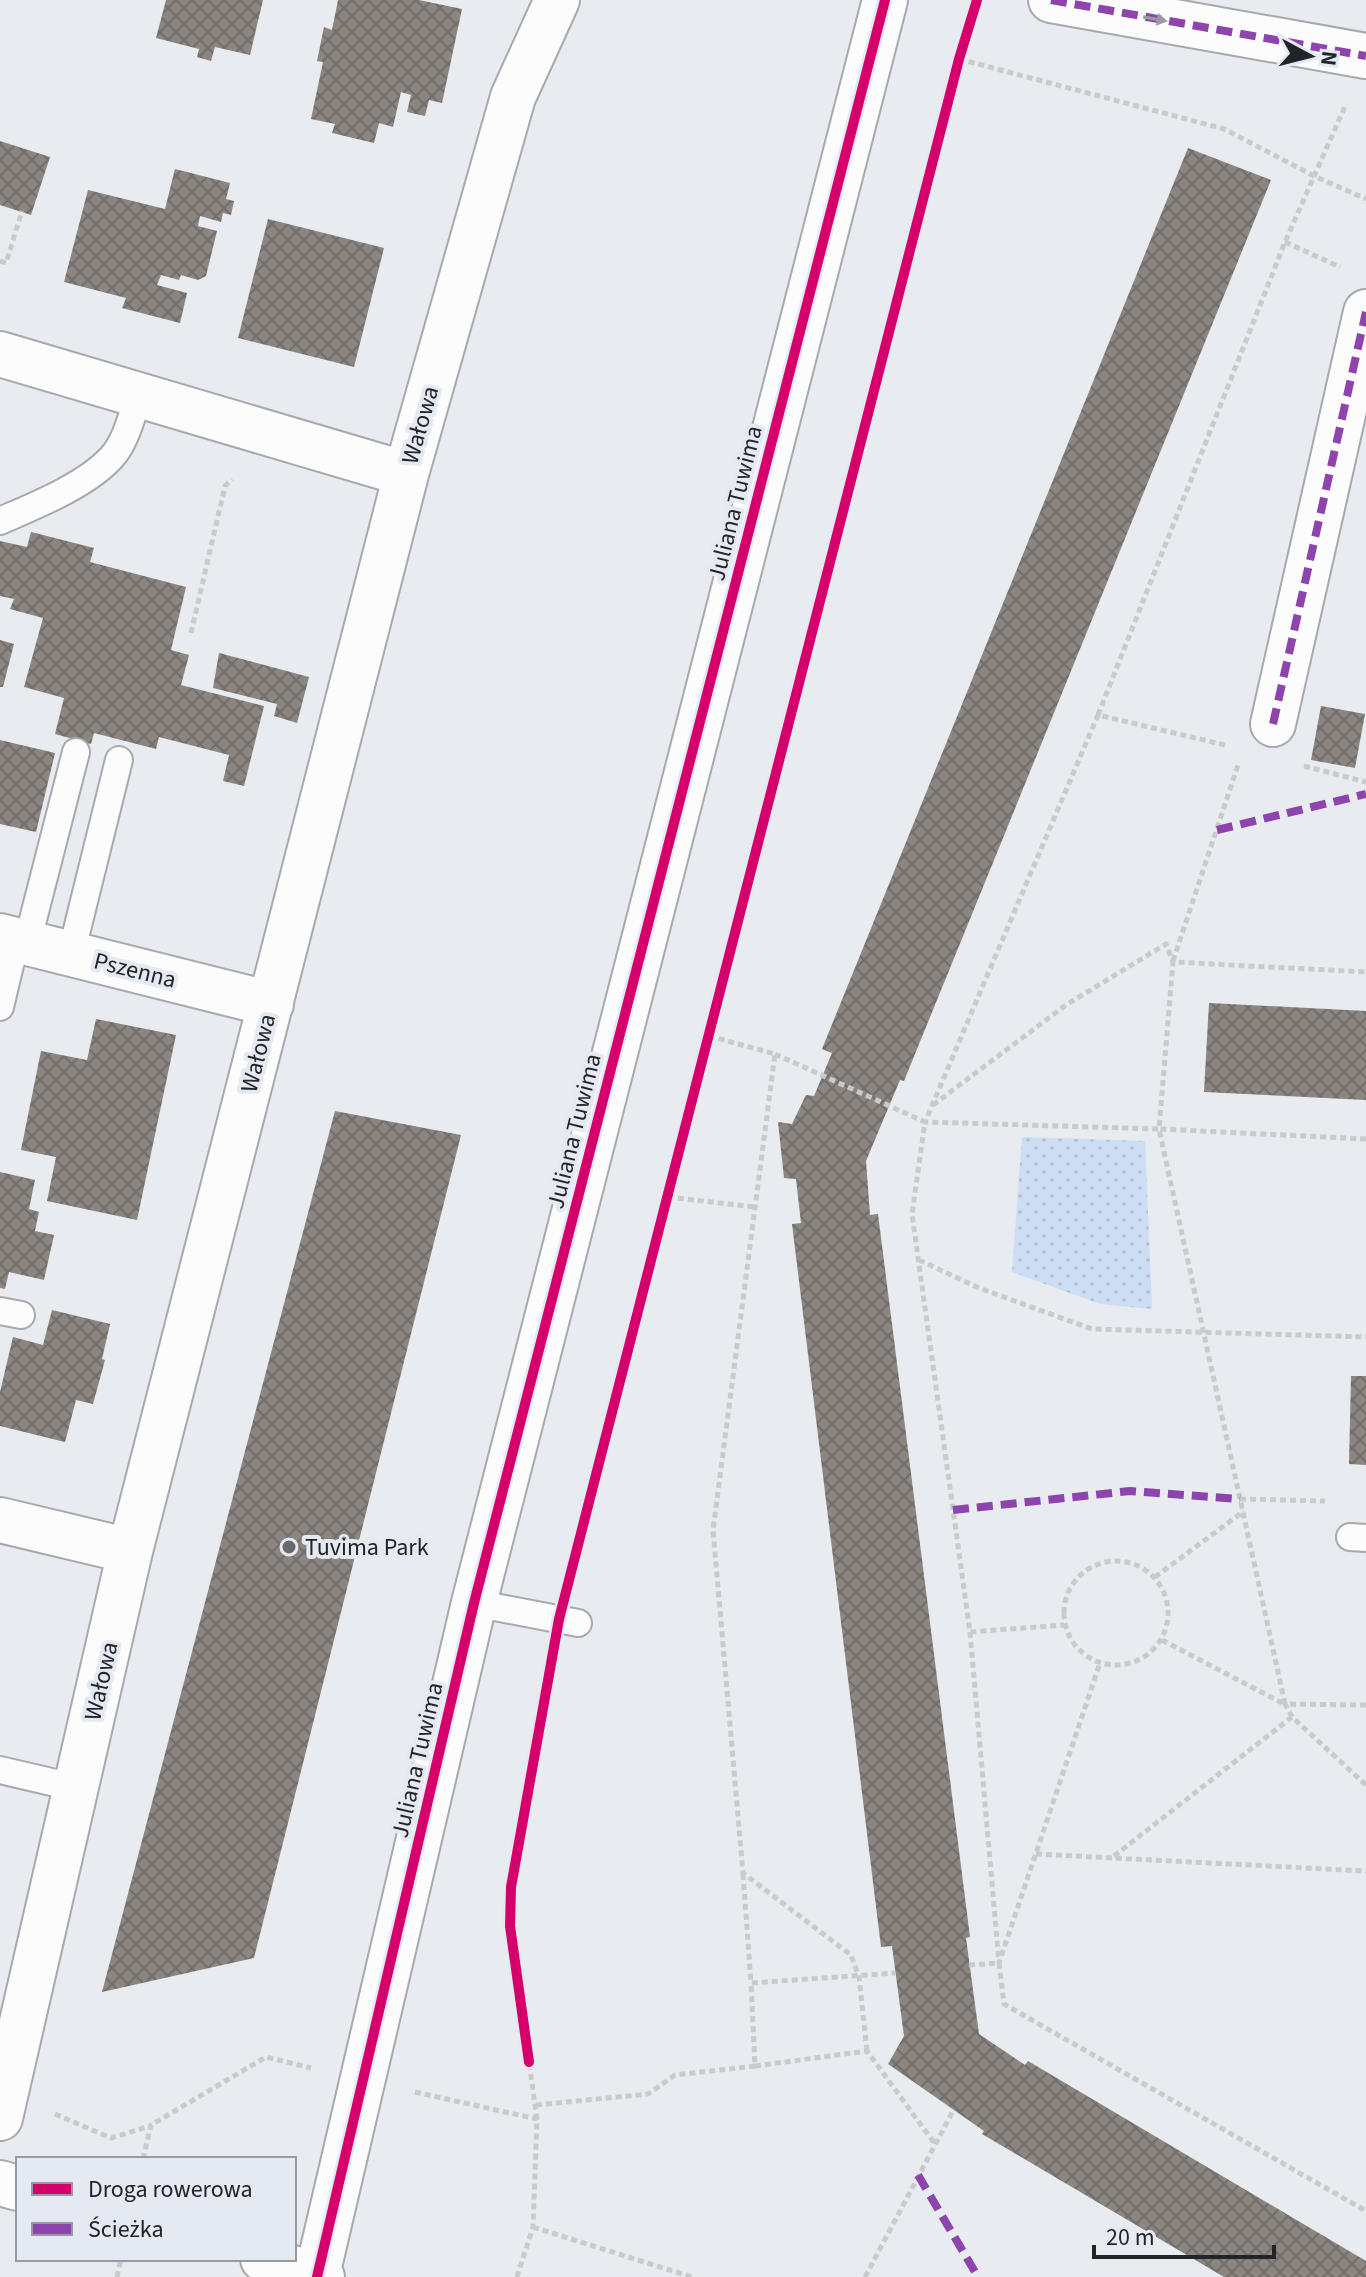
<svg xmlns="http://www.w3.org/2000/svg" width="1366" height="2277" font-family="'Source Sans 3',sans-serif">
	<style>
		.grass { fill: url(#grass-dots) }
		.building { fill: url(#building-cross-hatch) }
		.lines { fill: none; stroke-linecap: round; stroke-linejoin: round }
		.service-casing { stroke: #a7a9ac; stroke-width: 30 }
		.minor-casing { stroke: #a7a9ac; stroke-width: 48 }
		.tertiary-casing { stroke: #a7a9ac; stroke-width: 48 }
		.path { stroke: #c8cacc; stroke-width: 5; stroke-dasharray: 6 4; stroke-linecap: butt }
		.service { stroke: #fcfcfd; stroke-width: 26 }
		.minor { stroke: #fcfcfd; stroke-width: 44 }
		.tertiary { stroke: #fcfcfd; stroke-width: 44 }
		.quiet { stroke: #8e44ad; stroke-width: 8; stroke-dasharray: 16 8; stroke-linecap: butt }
		.cycleway-casing { stroke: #e5eaf2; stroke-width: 15 }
		.cycleway { stroke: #d6006c; stroke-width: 10 }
		.oneway { fill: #9a9b9d }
		.poi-dot { fill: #676a6d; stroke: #e5eaf2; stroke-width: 3 }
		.labels { text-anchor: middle; stroke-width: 8; stroke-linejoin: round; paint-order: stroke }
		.street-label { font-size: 24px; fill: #222427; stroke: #e5eaf2 }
		.poi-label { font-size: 24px; fill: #222427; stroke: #e5eaf2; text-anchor: start }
	</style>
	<defs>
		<pattern id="grass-dots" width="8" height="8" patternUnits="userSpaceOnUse" patternTransform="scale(2)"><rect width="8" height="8" fill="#cdddf4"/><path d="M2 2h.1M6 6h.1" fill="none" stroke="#b0bed1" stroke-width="1.8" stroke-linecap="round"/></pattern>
		<pattern id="building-cross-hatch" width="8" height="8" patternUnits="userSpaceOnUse" patternTransform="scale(2)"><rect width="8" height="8" fill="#8c8681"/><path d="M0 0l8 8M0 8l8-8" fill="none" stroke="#726d6a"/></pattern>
	</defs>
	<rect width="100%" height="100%" fill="#e8ebef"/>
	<path class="grass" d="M 1022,1137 L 1145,1141 L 1152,1309 L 1100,1304 L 1012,1272 Z"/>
	<path class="building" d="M 166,0 L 263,0 L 250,55 L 215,47 L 211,61 L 197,57 L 199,49 L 156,38 Z
		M 338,0 L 419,0 L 462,9 L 442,103 L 429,100 L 425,116 L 407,112 L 411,95 L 401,92 L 393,127 L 379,123 L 374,143 L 332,133 L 335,124 L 311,119 L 323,62 L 317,61 L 324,27 L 332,30 Z
		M 0,141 L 50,157 L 31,215 L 0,205 Z
		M 1188,148 L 1271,180 L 904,1081 L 900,1080 L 866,1161 L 870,1215 L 878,1214 L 970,1937 L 966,1938 L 979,2034 L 1025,2065 L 1028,2061 L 1366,2261 L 1366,2277 L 1224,2277 L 982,2134 L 984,2131 L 888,2064 L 904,2036 L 892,1946 L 881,1947 L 792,1224 L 801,1223 L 796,1179 L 784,1178 L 778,1122 L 792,1124 L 806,1095 L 814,1096 L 832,1053 L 822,1049 Z
		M 175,169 L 230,183 L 226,199 L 234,201 L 231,215 L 223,213 L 221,222 L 200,216 L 198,226 L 217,231 L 206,276 L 198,280 L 181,275 L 179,280 L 161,275 L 157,285 L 187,293 L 180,323 L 122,308 L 126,298 L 64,282 L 88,190 L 165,209 Z
		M 268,219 L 384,248 L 354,367 L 238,338 Z
		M 31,532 L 94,548 L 90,562 L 186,587 L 171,650 L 189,655 L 181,685 L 264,706 L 244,786 L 223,781 L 229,755 L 159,737 L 156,749 L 94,733 L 91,744 L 55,734 L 64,698 L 24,687 L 43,618 L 10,609 L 14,599 L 0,596 L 0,541 L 27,547 Z
		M 0,640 L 14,644 L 3,687 L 0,687 Z
		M 219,653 L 309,677 L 297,723 L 274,716 L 277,704 L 213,688 Z
		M 1321,706 L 1365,714 L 1355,768 L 1311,760 Z
		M 0,740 L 55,753 L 36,832 L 0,824 Z
		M 1209,1003 L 1366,1011 L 1366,1100 L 1204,1092 Z
		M 96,1019 L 176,1035 L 137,1220 L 47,1201 L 56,1157 L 21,1150 L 41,1051 L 87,1060 Z
		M 335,1111 L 461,1135 L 254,1958 L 102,1992 Z
		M 0,1172 L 35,1180 L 29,1209 L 39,1212 L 35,1231 L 54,1235 L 44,1280 L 9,1272 L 5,1289 L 0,1288 Z
		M 52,1310 L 110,1324 L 102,1359 L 105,1360 L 93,1404 L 76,1400 L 65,1442 L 0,1426 L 0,1392 L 13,1337 L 43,1345 Z
		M 1351,1376 L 1366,1376 L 1366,1465 L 1349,1464 Z"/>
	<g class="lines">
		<defs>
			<path id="service" d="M 0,521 C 34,506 85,486 111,458 C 126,442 132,415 139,395
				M 27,943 L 76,752
				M 71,954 L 119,760
				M 0,1007 L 16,940
				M 0,1311 L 21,1315
				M 1350,1537 L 1366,1538
				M 474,1603 L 578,1623
				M 0,1770 L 77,1788"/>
			<path id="minor" d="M 1051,0 L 1366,56
				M 0,354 L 406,474
				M 1273,724 L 1366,312
				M 0,936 L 271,1004
				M 0,1520 L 130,1551
				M 0,2118 L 130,1551 L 406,474 L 513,97 L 557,0"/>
			<path id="tertiary" d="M 0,2183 L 18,2188
				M 263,2259 L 322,2277
				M 317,2275 L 474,1603 L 885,0"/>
		</defs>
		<use href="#service" class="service-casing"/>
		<use href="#minor" class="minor-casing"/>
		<use href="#tertiary" class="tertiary-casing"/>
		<path class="path" d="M 959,59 L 1224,129 L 1314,176 L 1366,199
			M 1285,242 L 1340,267
			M 0,261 L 6,263 L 22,211
			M 191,633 L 225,486 L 232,479
			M 1098,715 L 1285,242 L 1346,104
			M 1225,745 L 1098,715 L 925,1122 L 1159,1129 L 1173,962 L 1366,972
			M 1304,766 L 1366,782
			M 1173,961 L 1239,762
			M 709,1036 L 775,1054 L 713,1530 L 743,1873 L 851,1955 L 859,1977 L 867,2051
			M 775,1054 L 925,1122 L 912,1214 L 970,1632 L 1064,1625
			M 933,1105 L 1066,1005 L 1166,944 L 1173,962
			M 668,1197 L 755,1207
			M 919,1260 L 979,1288 L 1092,1329 L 1366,1337
			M 1240,1499 L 1325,1501
			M1064 1613a52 52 0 1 1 104 0a52 52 0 1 1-104 0Z
			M 1155,1577 L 1244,1511
			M 970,1632 L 999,1963 L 1100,1663
			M 1162,1640 L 1284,1704
			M 1285,1704 L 1159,1129 L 1366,1139
			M 1366,1705 L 1285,1704 L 1292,1717 L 1366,1785
			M 1036,1854 L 1366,1871
			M 1114,1856 L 1292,1717
			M 743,1874 L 751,1983
			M 969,1965 L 999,1963 L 1004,2004 L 1366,2211
			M 755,2066 L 867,2051 L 935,2144
			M 415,2092 L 537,2119
			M 536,2105 L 648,2094 L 675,2075 L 755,2066 L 751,1983 L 895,1973
			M 55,2114 L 111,2138 L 150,2126
			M 143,2159 L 151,2125 L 266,2057 L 311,2068
			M 533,2227 L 692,2277
			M 117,2277 L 121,2259
			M 517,2277 L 533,2227 L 537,2119 L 529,2062
			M 865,2277 L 954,2109"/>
		<use href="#service" class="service"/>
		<use href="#minor" class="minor"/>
		<use href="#tertiary" class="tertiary"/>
		<path class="quiet" d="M 1051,0 L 1366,56
			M 1273,724 L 1366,312
			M 1217,830 L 1366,794
			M 953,1510 L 1130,1491 L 1240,1499
			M 918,2175 L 978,2277"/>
		<defs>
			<path id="cycleway" d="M 529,2062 L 510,1926 L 511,1887 L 559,1619 L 959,59 L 977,0
				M 317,2277 L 474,1603 L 885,0"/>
		</defs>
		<use href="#cycleway" class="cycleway-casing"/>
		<use href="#cycleway" class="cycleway"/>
	</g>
	<defs><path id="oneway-solid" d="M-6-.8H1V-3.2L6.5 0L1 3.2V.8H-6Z" transform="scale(2)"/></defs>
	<use class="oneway" href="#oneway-solid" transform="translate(1155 19) rotate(10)"/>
	<circle class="poi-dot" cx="289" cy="1547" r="8"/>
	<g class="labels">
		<g class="street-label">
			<text transform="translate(420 425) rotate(-74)" y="8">Wałowa</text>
			<text transform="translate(735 503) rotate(-76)" y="8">Juliana Tuwima</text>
			<text transform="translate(135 970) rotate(14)" y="8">Pszenna</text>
			<text transform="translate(258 1053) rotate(-76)" y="8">Wałowa</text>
			<text transform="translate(574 1131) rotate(-76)" y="8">Juliana Tuwima</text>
			<text transform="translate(101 1681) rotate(-77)" y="8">Wałowa</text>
			<text transform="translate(417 1760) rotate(-77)" y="8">Juliana Tuwima</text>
		</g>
		<g class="poi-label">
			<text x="305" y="1555">Tuvima Park</text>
		</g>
	</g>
	<rect x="16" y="2157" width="280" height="104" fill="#e5eaf2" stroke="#979ba1" stroke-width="2"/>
	<rect x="32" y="2183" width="40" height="12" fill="#d6006c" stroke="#979ba1" stroke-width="2"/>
	<text x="88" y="2197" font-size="24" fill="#222427">Droga rowerowa</text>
	<rect x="32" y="2223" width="40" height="12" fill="#8e44ad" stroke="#979ba1" stroke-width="2"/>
	<text x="88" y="2237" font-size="24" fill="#222427">Ścieżka</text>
	<g transform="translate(1310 56) rotate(97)" stroke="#e5eaf2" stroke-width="6" paint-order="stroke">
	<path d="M0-6L14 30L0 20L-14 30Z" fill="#222427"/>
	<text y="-12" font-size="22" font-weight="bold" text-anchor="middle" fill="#222427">N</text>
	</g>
	<path d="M1094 2245v12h180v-12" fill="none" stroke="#222427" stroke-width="4"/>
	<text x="1106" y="2245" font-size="24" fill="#222427" stroke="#e5eaf2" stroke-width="6" paint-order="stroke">20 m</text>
</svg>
